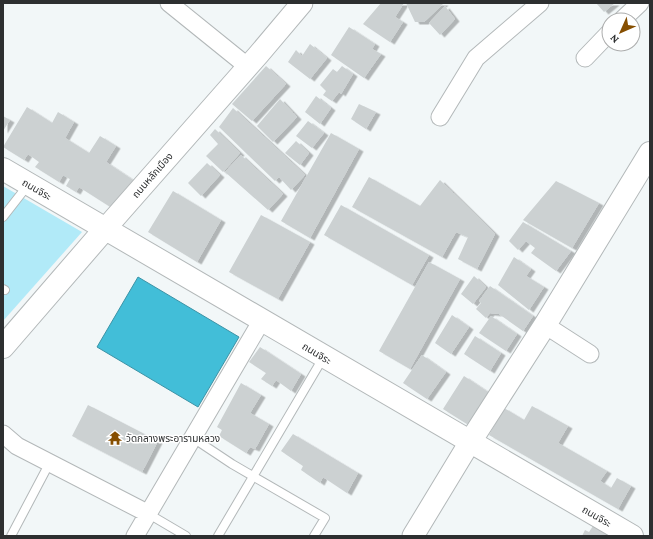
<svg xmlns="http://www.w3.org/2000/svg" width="653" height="539" font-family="'Crimson Pro','Noto Sans Thai',serif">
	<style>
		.green { fill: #b1eaf8 }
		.water { fill: #42bed8; stroke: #3c93a6 }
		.building { fill: #ccd1d2; filter: url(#shadow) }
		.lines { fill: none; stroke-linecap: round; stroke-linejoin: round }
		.service-casing { stroke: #b3b8b9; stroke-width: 10 }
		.minor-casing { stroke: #b3b8b9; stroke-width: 19 }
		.tertiary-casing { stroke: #b3b8b9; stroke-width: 23 }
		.secondary-casing { stroke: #b3b8b9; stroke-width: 24 }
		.service { stroke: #fff; stroke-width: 8 }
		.minor { stroke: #fff; stroke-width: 17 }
		.tertiary { stroke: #fff; stroke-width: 21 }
		.secondary { stroke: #fff; stroke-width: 22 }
		.labels { text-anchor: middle; stroke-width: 3; stroke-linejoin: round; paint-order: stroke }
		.street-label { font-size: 10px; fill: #2d2f30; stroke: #fff }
		.poi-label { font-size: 10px; fill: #2d2f30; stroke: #fff; text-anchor: start }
	</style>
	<defs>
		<filter id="shadow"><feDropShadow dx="4.5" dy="2.5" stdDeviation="0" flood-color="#0004"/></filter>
	</defs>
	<rect width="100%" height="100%" fill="#f2f7f8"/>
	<path class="green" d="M 3,186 L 82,232 L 3,321 Z"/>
	<path class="water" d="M 138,277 L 239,337 L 198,407 L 97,347 Z"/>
	<path class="building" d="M 381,3 L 404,3 L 395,17 L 403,22 L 390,42 L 363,24 Z
		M 406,3 L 444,3 L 424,22 L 415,22 Z
		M 596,3 L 615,3 L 604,12 Z
		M 445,6 L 455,19 L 440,35 L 429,23 Z
		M 349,27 L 375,44 L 372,49 L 381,54 L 364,78 L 331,55 Z
		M 310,44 L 327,58 L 310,79 L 288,62 L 296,50 L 302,56 Z
		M 266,66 L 286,84 L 252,121 L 232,104 Z
		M 342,66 L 353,74 L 341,94 L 339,92 L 332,101 L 323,95 L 326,91 L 320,85 L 333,69 L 337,72 Z
		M 316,96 L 331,108 L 320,124 L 305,112 Z
		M 280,99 L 297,117 L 273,142 L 257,126 Z
		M 359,104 L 376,112 L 366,129 L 351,119 Z
		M 27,107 L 52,123 L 58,112 L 74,122 L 65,138 L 89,153 L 100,136 L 116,146 L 106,162 L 133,180 L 115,210 L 79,187 L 76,192 L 66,186 L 70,179 L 63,175 L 59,182 L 35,167 L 39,162 L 28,154 L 24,160 L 3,147 Z
		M 233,108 L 305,175 L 291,190 L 279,177 L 275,181 L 219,127 Z
		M 3,116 L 10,120 L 3,131 Z
		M 308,121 L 324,133 L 312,148 L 296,136 Z
		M 215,129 L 240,153 L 223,172 L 206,156 L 218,144 L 210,135 Z
		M 331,133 L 359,149 L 310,238 L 281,221 Z
		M 296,141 L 309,153 L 300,165 L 285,153 Z
		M 241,155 L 283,194 L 268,210 L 225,172 Z
		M 207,163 L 220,175 L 201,196 L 188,183 Z
		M 369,177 L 420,206 L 440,180 L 495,234 L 477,269 L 458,259 L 468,237 L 456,232 L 442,257 L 352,207 Z
		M 556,181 L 599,203 L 572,248 L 523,220 Z
		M 173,191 L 221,220 L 197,262 L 148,232 Z
		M 341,205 L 429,255 L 412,285 L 324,235 Z
		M 261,215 L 310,242 L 278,299 L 229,272 Z
		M 523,222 L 571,251 L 556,271 L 531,253 L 535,248 L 526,241 L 518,250 L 509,241 Z
		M 514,257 L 531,269 L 526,276 L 544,287 L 529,310 L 498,285 Z
		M 429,262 L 460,279 L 410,369 L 379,351 Z
		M 474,276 L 486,287 L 473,304 L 461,294 Z
		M 490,286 L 533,316 L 523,331 L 499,314 L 490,313 L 486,318 L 476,309 L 481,303 L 479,301 Z
		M 452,315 L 469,327 L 451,354 L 435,343 Z
		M 491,316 L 517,334 L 506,351 L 479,333 Z
		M 475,336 L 501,353 L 490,371 L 464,354 Z
		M 260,347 L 301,374 L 291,391 L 276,380 L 272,386 L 261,379 L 266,373 L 249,362 Z
		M 422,355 L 446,372 L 427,399 L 403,383 Z
		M 464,376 L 488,392 L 467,424 L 443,409 Z
		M 241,383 L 261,395 L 250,413 L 269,424 L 255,449 L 250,447 L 246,453 L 219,436 L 222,430 L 217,427 Z
		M 88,405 L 158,441 L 142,472 L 72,436 Z
		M 532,406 L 568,426 L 558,443 L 607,471 L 600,481 L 611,488 L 617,478 L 631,486 L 618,509 L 489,435 L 504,408 L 524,420 Z
		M 293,434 L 358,473 L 347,493 L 323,477 L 320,483 L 301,470 L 303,466 L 281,451 Z
		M 593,526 L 608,536 L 582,536 L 585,530 L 589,532 Z"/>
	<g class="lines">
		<defs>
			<path id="service" d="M 3,217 L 28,185
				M 3,289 L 5,290
				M 193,438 L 232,464 L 325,518 L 314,536
				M 147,513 L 186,536
				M 11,536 L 49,464
				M 218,536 L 323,358"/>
			<path id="minor" d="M 169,3 L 247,66
				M 622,20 L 640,3
				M 585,58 L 609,33
				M 440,117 L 476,58 L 540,3
				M 545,325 L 590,354
				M 3,434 L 17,446 L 147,513
				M 135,536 L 262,320"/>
			<path id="tertiary" d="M 105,229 L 259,54 L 302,3
				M 413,536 L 470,442"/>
			<path id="secondary" d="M 3,169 L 632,536
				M 3,347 L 105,229
				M 470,442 L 545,325 L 650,153"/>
		</defs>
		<use href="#service" class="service-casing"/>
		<use href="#minor" class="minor-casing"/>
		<use href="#tertiary" class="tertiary-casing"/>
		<use href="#secondary" class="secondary-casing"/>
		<use href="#service" class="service"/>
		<use href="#minor" class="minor"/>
		<use href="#tertiary" class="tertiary"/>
		<use href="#secondary" class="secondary"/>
	</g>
	<defs>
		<symbol id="temple-bare" viewBox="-9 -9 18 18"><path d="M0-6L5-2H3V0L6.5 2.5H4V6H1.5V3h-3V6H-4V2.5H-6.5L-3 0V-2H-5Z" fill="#864e00" stroke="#fff" stroke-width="2.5" paint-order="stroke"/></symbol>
	</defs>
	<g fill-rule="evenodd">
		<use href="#temple-bare" x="105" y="428" width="20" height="20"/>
	</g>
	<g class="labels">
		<g class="street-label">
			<text transform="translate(152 175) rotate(-49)" y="4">ถนนหลักเมือง</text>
			<text transform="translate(37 189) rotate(30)" y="4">ถนนจิระ</text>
			<text transform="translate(317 353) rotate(31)" y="4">ถนนจิระ</text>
			<text transform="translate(597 516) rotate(30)" y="4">ถนนจิระ</text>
		</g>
		<g class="poi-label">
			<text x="126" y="442">วัดกลางพระอารามหลวง</text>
		</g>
	</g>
	<rect width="653" height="539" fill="none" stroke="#2d2f30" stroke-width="8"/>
	<g transform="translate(621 32) rotate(225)"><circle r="19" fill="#ffffff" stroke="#abacac"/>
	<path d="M0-3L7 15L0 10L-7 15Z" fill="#864e00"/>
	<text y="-6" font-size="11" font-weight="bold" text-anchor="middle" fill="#2d2f30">N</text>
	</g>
</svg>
